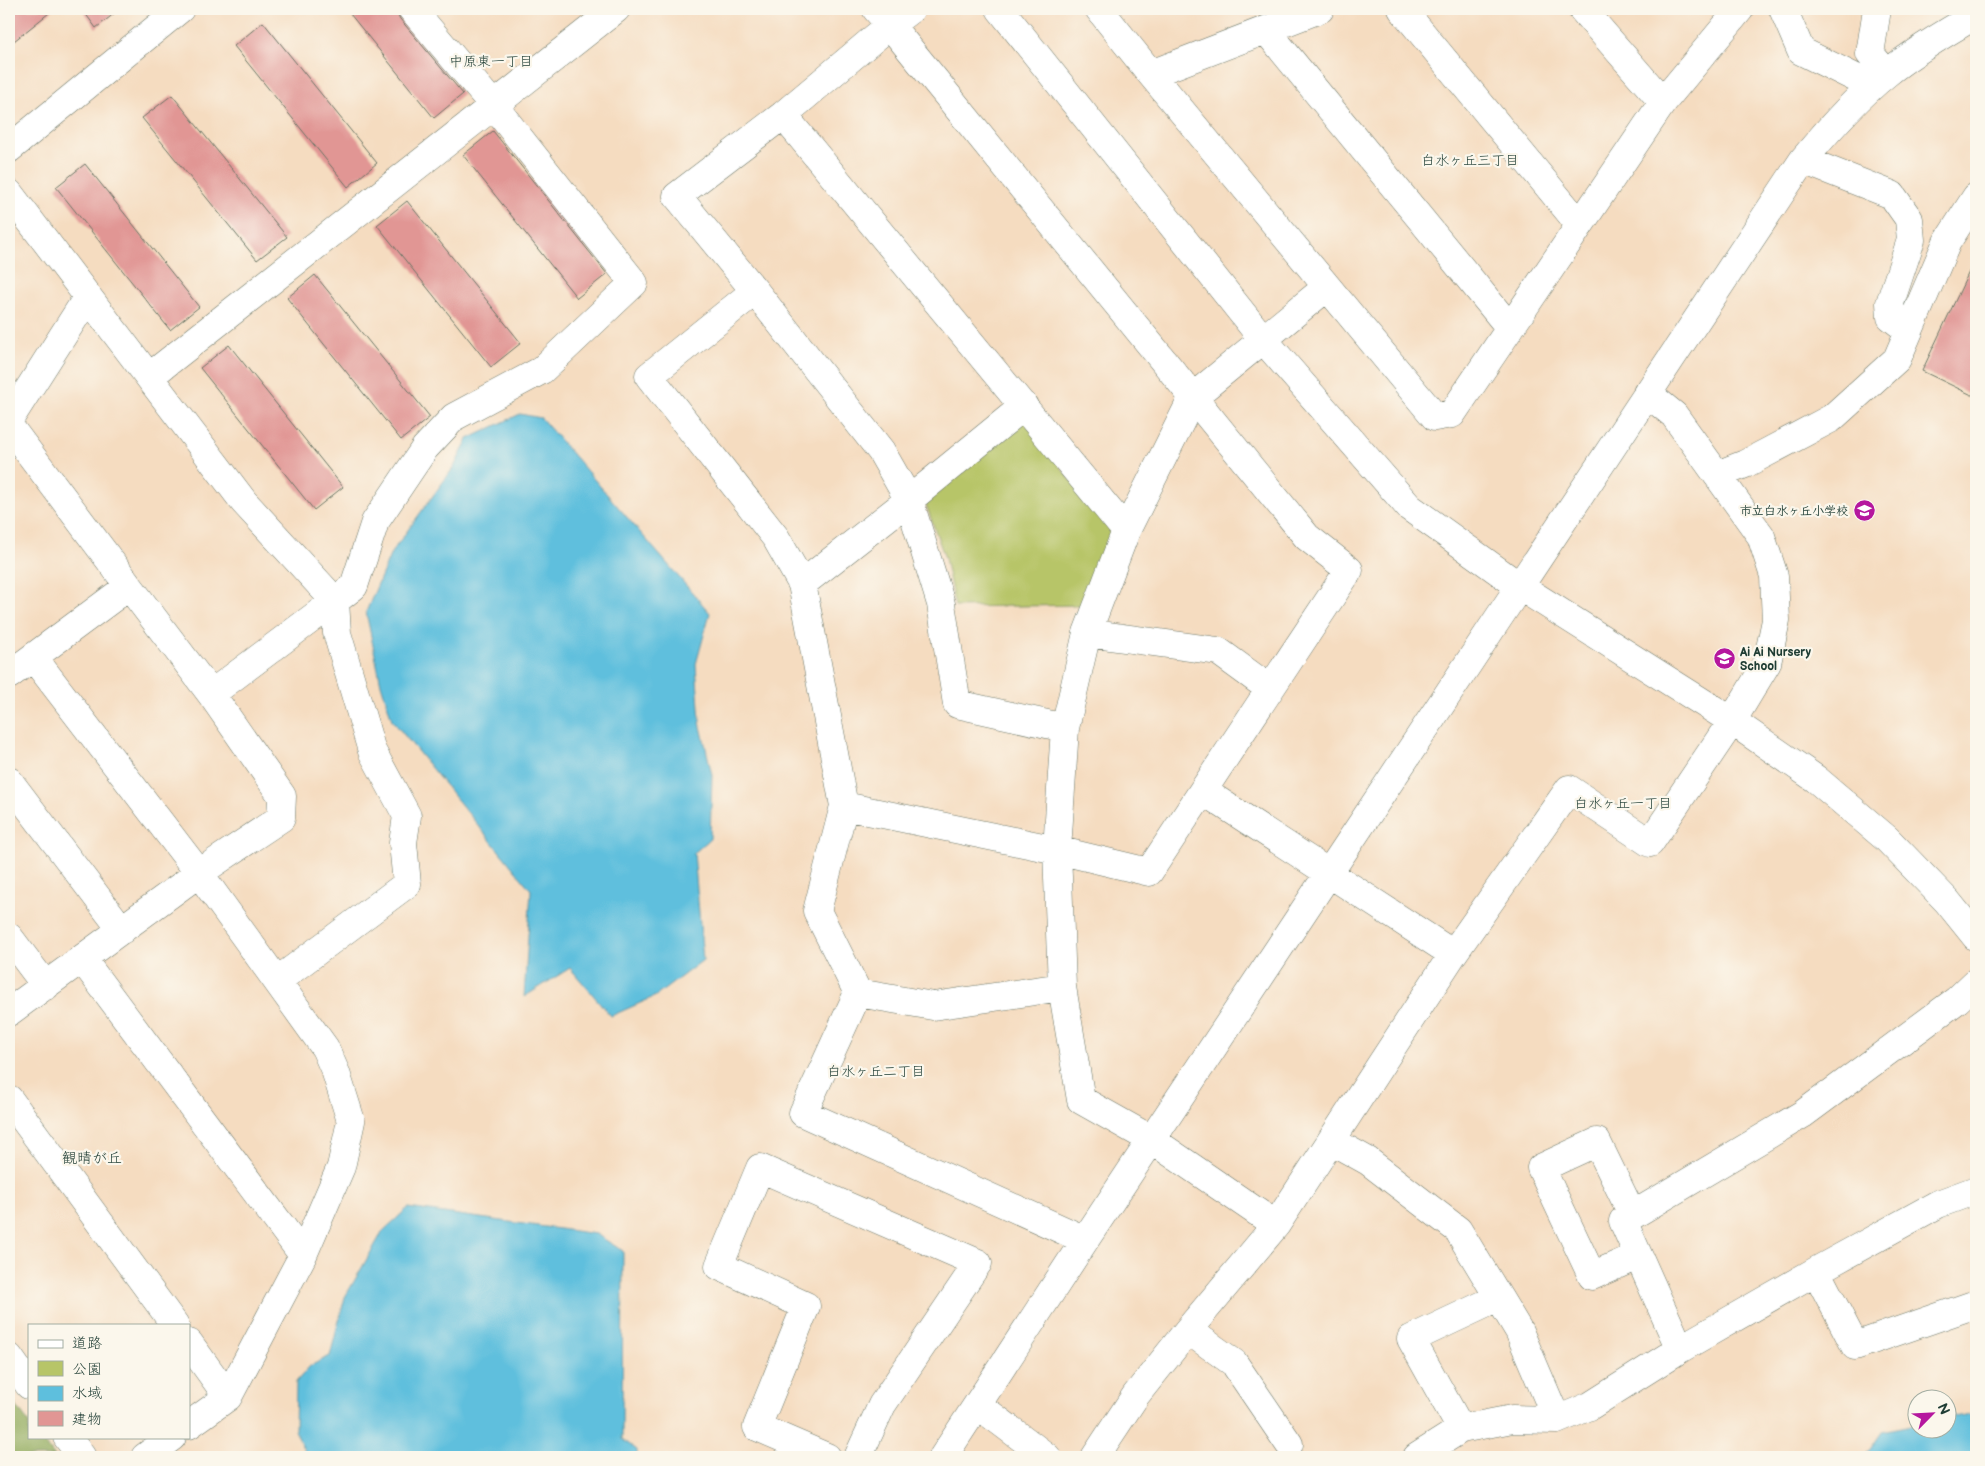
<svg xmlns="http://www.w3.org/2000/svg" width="1985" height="1466" font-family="'Balsamiq Sans','Klee One',sans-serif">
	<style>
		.green { fill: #b7c568; stroke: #6b814e }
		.forest { fill: #91aa5c; stroke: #587448 }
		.water { fill: #5ebfdd; stroke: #3e7e88 }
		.building { fill: #e19694 }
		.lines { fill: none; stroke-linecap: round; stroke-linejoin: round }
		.minor-casing { stroke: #6a7565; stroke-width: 29 }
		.major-casing { stroke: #6a7565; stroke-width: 29 }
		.minor { stroke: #fff; stroke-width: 28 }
		.major { stroke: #fff; stroke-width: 28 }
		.labels { text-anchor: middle; stroke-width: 4.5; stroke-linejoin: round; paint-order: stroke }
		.poi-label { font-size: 12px; font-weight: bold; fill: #1f3d34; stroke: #fbf7ec; text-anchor: end }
		.neighbourhood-label { font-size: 14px; fill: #1f3d34; stroke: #fbf7ec }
		.quarter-label { font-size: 15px; fill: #1f3d34; stroke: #fbf7ec }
	</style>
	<rect width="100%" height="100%" fill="#fbf7ec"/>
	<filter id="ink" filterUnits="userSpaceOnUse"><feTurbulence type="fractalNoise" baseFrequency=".02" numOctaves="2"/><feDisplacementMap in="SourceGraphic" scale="10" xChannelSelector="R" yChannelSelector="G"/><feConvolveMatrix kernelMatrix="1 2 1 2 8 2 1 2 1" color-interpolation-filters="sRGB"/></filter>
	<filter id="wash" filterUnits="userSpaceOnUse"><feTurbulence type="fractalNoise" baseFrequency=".0096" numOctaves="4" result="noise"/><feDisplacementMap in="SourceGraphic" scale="20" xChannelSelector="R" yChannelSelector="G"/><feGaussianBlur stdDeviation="1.12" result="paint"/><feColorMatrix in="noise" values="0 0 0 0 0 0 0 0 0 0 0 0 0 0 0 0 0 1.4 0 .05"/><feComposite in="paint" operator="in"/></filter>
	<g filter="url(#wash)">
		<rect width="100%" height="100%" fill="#f5dcc0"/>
		<path class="green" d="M 1023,420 L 1114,534 L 1088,605 L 955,607 L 945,558 L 924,499 Z"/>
		<path class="forest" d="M 9,1396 L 29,1423 L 29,1437 L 40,1437 L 55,1457 L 9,1457 Z"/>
		<path class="water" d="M 520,414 L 541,418 L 710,613 L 696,664 L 700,722 L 712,775 L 710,839 L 694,853 L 703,960 L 656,996 L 611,1016 L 570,968 L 524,997 L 531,890 L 392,720 L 381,684 L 366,612 L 391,553 L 454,467 L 468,439 Z
			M 408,1208 L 596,1234 L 623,1251 L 622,1439 L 637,1450 L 637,1457 L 307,1457 L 295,1430 L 296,1382 L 310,1366 L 330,1356 L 345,1297 L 383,1231 Z
			M 1976,1413 L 1976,1457 L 1864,1457 L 1882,1431 L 1917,1424 L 1918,1428 L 1948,1428 L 1948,1418 Z"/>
		<g id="blocks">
			<path class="building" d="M 9,9 L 54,9 L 9,45 Z
				M 82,9 L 120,9 L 96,28 Z
				M 346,9 L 395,9 L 400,19 L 463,94 L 434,118 Z
				M 263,22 L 377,163 L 348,187 L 234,46 Z
				M 172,95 L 287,237 L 257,260 L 142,118 Z
				M 493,131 L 607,274 L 577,298 L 463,155 Z
				M 85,164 L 199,307 L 170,330 L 56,187 Z
				M 407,201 L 521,343 L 491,367 L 377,225 Z
				M 1976,257 L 1976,397 L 1922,371 Z
				M 315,275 L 430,417 L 401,440 L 287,298 Z
				M 229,345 L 343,487 L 314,510 L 200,368 Z"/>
		</g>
	</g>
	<g filter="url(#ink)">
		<use href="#blocks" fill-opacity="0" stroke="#6a7565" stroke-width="1"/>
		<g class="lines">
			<defs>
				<path id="minor" d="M 876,9 L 890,25 L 911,9
					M 1000,9 L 1262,338 L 1409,507 L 1519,586 L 1732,721 L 1816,779 L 1887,839 L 1947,901 L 1976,937
					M 1099,9 L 1151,74 L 1320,9
					M 1402,9 L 1580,225
					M 1582,9 L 1663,102
					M 1783,9 L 1801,51 L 1872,86
					M 1877,9 L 1870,54 L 1887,73
					M 1266,30 L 1510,328
					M 1151,74 L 1435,417 L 1452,414 L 1663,102 L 1740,9
					M 783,115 L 1126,531 L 1087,633 L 1065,728 L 1057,850 L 1062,987 L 1081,1100 L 1152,1140 L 1276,1225
					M 9,149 L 180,9
					M 1803,160 L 1892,195 L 1909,219 L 1911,240 L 1890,303 L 1891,317 L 1909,331
					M 9,193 L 244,502 L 335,601 L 211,694 L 282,796 L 281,818 L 199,873 L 9,1012
					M 755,291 L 677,196 L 783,115 L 890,25 L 1307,537 L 1349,570 L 1149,872 L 1057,850 L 844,806
					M 149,377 L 616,9
					M 9,420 L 87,298
					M 9,426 L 129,586
					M 1717,475 L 1745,464 L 1832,418 L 1897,359 L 1947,242 L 1976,197
					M 1126,531 L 1193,397 L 1327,287
					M 802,584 L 909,500 L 1024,406
					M 1087,633 L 1218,651 L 1270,689
					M 33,657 L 199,873 L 325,1048 L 336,1073 L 351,1121 L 341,1167 L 303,1255
					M 9,675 L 129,586 L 211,694
					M 1065,728 L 957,704 L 941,604 L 909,500 L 881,451 L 755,291 L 649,376 L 776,538 L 802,584 L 844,806 L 817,911 L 858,993 L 803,1113 L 1085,1240
					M 9,781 L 122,930
					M 1203,791 L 1453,954
					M 9,937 L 46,986
					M 82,959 L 303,1255 L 228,1397
					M 277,981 L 407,884 L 403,843 L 407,816 L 372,751 L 337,633 L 335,601 L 354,586 L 375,522 L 425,448 L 454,417 L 542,370 L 634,283 L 494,106 L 412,9
					M 858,993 L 933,1006 L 1062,987
					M 9,1099 L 175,1325
					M 1332,1141 L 1368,1161 L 1458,1230 L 1519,1331 L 1557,1420
					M 1632,1214 L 1597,1142 L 1541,1168 L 1592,1276 L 1637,1256
					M 1816,1271 L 1855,1346 L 1976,1304
					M 1188,1330 L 1234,1363 L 1289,1444
					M 189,1343 L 228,1397 L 189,1425
					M 1680,1349 L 1816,1271 L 1938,1204 L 1976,1190
					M 978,1405 L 1047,1457
					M 1461,1429 L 1411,1339 L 1498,1298
					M 145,1457 L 172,1437
					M 827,1457 L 757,1427 L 806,1306 L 719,1266 L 760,1168 L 978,1263 L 882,1405 L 858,1457
					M 943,1457 L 1085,1240 L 1803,160 C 1828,130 1855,99 1886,74 C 1913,52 1945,33 1976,15
					M 1095,1457 L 1136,1395 L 1188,1330 L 1276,1225 L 1453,954 L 1569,789 L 1650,843 L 1732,721 L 1767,663 L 1776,620 L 1774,576 L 1761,536 L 1674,415 L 1647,393
					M 1417,1457 L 1461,1429 L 1512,1419 L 1557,1420 L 1590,1406 L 1680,1349 L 1623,1221 L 1803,1114 L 1957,1000 L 1976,982"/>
				<path id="major" d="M 9,1357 L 29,1385
					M 67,1437 L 82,1457"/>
			</defs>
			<use href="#minor" class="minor-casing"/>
			<use href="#major" class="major-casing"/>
			<use href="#minor" class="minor"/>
			<use href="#major" class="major"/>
		</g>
	</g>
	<defs>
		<symbol id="school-disc" viewBox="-11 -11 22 22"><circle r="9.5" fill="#b5179e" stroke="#fbf7ec"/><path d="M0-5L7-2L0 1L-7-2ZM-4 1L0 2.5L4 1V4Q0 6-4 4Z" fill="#fff"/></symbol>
	</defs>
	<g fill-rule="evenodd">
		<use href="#school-disc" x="1852" y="498" width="25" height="25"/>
		<use href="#school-disc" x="1712" y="646" width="25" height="25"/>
	</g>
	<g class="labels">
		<g class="poi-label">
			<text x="1848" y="515">市立白水ヶ丘小学校</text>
			<text x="1740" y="656" text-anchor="start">Ai Ai Nursery<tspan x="1740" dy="14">School</tspan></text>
		</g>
		<g class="neighbourhood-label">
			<text x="491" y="66">中原東一丁目</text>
			<text x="1470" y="165">白水ヶ丘三丁目</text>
			<text x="1623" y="808">白水ヶ丘一丁目</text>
			<text x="876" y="1076">白水ヶ丘二丁目</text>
		</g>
		<g class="quarter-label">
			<text x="92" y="1163">観晴が丘</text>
		</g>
	</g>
	<rect width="1985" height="1466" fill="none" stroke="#fbf7ec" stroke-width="30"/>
	<rect x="28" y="1324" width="162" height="115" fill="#fbf7ec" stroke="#a3ada2"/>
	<rect x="38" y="1340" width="25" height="8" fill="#ffffff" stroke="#a3ada2"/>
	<text x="72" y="1348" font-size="15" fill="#1f3d34">道路</text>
	<rect x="38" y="1361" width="25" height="15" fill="#b7c568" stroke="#a3ada2"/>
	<text x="72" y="1374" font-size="15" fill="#1f3d34">公園</text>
	<rect x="38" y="1386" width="25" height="15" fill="#5ebfdd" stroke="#a3ada2"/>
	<text x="72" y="1398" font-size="15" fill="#1f3d34">水域</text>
	<rect x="38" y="1411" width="25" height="15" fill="#e19694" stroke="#a3ada2"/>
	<text x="72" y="1424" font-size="15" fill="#1f3d34">建物</text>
	<g transform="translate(1932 1414) rotate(66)"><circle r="24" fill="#fbf7ec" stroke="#a3ada2"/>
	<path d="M0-4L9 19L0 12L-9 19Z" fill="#b5179e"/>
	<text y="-8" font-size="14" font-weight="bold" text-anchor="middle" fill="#1f3d34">N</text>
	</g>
</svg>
